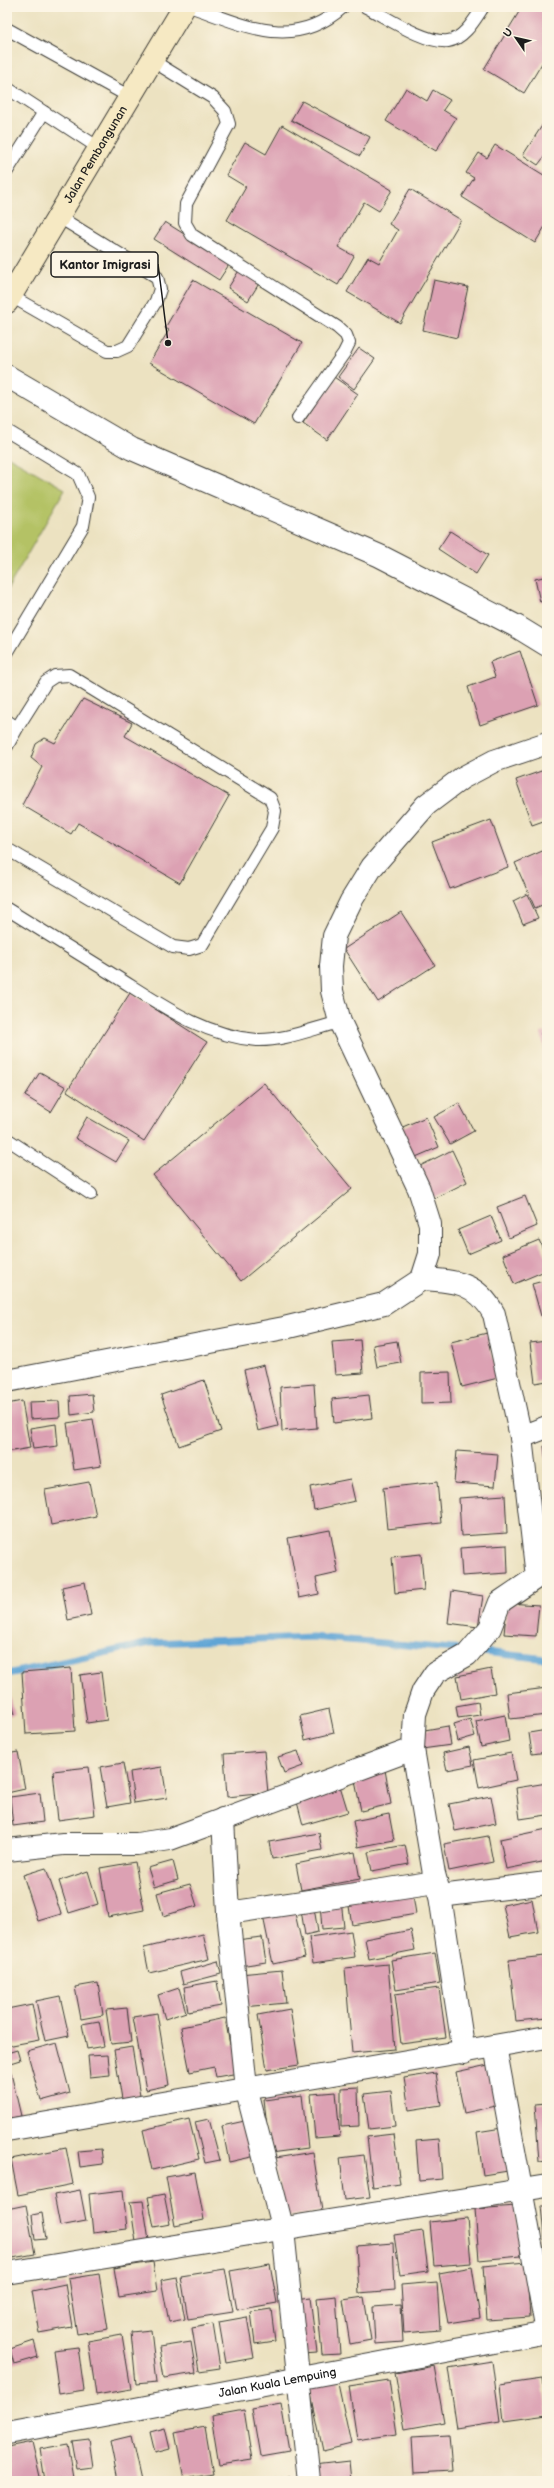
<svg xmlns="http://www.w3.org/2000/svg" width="554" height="2488" font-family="'Balsamiq Sans',sans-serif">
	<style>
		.green { fill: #b4c265; stroke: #686f40 }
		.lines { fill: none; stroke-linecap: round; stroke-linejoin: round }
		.stream { stroke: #60a5d5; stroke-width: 7 }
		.building { fill: #dca1b3 }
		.service-casing { stroke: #3b3a35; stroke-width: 14 }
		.minor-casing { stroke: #3b3a35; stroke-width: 24 }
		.tertiary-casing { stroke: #3b3a35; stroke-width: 24 }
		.secondary-casing { stroke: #3b3a35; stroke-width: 24 }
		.service { stroke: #fff; stroke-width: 12 }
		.minor { stroke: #fff; stroke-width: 22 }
		.tertiary { stroke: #fff; stroke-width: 22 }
		.secondary { stroke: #f6e9c3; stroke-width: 22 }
		.labels { text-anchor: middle; stroke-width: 3; stroke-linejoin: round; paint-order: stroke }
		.street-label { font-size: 12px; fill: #1c1c1c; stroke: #fcf5e5 }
		.leader { fill: none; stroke: #1c1c1c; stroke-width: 1.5 }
		.callout-dot { fill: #1c1c1c; stroke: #fcf5e5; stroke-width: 1.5 }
		.callout { fill: #fcf5e5; stroke: #1c1c1c; stroke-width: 1.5 }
		.callout-label { font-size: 13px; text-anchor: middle; font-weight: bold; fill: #1c1c1c }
	</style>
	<rect width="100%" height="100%" fill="#fcf5e5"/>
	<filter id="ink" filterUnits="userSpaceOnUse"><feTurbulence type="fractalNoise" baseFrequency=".025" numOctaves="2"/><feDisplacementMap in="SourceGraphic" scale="8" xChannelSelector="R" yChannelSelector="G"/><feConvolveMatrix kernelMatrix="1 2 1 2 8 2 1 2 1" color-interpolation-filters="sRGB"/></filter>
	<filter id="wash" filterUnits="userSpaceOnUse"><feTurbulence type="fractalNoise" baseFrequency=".012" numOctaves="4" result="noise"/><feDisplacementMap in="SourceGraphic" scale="16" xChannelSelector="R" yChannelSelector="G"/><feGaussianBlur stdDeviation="0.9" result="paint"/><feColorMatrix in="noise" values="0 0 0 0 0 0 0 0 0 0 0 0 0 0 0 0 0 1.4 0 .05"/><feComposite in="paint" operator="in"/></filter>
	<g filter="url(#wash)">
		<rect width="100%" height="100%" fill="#ece2c1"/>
		<path class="green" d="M 7,456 L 65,489 L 7,590 Z"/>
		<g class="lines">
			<path class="stream" d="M 475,1651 L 547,1659
				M 7,1674 L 150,1643 L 312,1637 L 465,1650"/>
		</g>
		<g id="blocks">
			<path class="building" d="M 522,7 L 542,7 L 547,10 L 547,55 L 524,93 L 484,69 Z
				M 406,88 L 427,101 L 433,90 L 450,100 L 443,110 L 456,118 L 436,151 L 386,121 Z
				M 302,101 L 370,137 L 360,156 L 291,120 Z
				M 547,118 L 547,153 L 538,165 L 523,155 Z
				M 282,125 L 392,190 L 379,211 L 364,202 L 338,247 L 354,256 L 338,285 L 227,220 L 246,187 L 226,175 L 245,142 L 266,154 Z
				M 495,145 L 547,177 L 547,223 L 535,243 L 462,197 L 474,178 L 466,173 L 479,153 L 487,158 Z
				M 410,189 L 461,220 L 400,323 L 347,292 L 368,257 L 379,263 L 398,230 L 389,224 Z
				M 165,222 L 230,263 L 219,280 L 154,239 Z
				M 240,269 L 260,282 L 248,301 L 228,288 Z
				M 193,280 L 302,343 L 254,424 L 149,363 L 169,330 L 165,328 Z
				M 434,280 L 468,287 L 457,338 L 423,330 Z
				M 359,348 L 375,359 L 354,389 L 338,377 Z
				M 334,377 L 358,394 L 327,440 L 303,423 L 315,405 L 311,402 L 326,382 L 330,384 Z
				M 450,531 L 488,555 L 476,574 L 438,549 Z
				M 547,576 L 547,600 L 540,602 L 535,579 Z
				M 520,651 L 538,705 L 480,725 L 468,687 L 495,677 L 490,662 Z
				M 83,699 L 132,723 L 125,736 L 229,796 L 180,883 L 78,823 L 71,834 L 22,805 L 42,767 L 31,758 L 36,744 L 45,738 L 55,743 Z
				M 547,769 L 547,824 L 546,820 L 532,825 L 516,780 Z
				M 491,820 L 508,867 L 450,889 L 432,842 Z
				M 547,849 L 547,903 L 535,908 L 515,863 Z
				M 527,894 L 538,918 L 523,924 L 513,901 Z
				M 401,912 L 435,965 L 378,1002 L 344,949 Z
				M 130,993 L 207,1042 L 144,1141 L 67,1091 Z
				M 547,1032 L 547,1057 L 546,1057 L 541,1033 Z
				M 40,1072 L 66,1087 L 51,1112 L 25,1096 Z
				M 264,1083 L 352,1189 L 241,1281 L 153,1175 Z
				M 459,1103 L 474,1131 L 450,1144 L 434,1117 Z
				M 87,1117 L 129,1141 L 116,1162 L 75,1138 Z
				M 426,1117 L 439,1147 L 411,1159 L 398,1129 Z
				M 452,1150 L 467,1182 L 431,1200 L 416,1168 Z
				M 525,1196 L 537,1226 L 509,1238 L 497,1207 Z
				M 491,1216 L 501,1240 L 468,1254 L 458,1230 Z
				M 539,1240 L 547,1258 L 547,1270 L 514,1284 L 503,1255 Z
				M 547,1280 L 547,1314 L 541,1316 L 532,1284 Z
				M 487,1333 L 498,1378 L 462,1387 L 451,1342 Z
				M 360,1340 L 363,1373 L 335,1375 L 332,1342 Z
				M 397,1341 L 401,1363 L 377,1367 L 373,1345 Z
				M 547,1341 L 547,1381 L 535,1383 L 530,1343 Z
				M 264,1365 L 278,1426 L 258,1431 L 244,1370 Z
				M 450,1372 L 451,1403 L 421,1404 L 421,1373 Z
				M 204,1380 L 221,1431 L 179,1446 L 161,1395 Z
				M 314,1384 L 317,1428 L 282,1431 L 280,1387 Z
				M 92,1394 L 94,1412 L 71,1415 L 70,1396 Z
				M 369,1395 L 372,1418 L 334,1423 L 332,1399 Z
				M 22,1401 L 30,1448 L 7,1452 L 7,1404 Z
				M 59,1401 L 60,1417 L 30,1419 L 29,1402 Z
				M 93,1419 L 101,1466 L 74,1470 L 67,1423 Z
				M 56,1424 L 58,1446 L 33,1449 L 30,1428 Z
				M 544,1446 L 547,1446 L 547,1461 L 546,1461 Z
				M 457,1451 L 498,1454 L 495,1486 L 454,1483 Z
				M 350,1479 L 355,1501 L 314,1510 L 310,1487 Z
				M 89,1482 L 96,1516 L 51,1525 L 45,1490 Z
				M 437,1482 L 441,1523 L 387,1529 L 383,1488 Z
				M 505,1495 L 507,1533 L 461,1536 L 459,1498 Z
				M 330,1530 L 338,1573 L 316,1578 L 319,1594 L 299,1598 L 288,1538 Z
				M 507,1545 L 508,1573 L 462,1576 L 460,1548 Z
				M 421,1554 L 424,1590 L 395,1593 L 392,1557 Z
				M 85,1582 L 91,1615 L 68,1620 L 62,1587 Z
				M 452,1591 L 483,1596 L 478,1627 L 448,1623 Z
				M 507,1603 L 539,1605 L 536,1636 L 504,1634 Z
				M 71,1668 L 75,1731 L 26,1734 L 22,1672 Z
				M 491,1669 L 495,1693 L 461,1699 L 457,1676 Z
				M 101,1672 L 107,1720 L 87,1723 L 80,1675 Z
				M 7,1687 L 15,1714 L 7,1716 Z
				M 547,1688 L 547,1715 L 510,1719 L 507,1693 Z
				M 478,1702 L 480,1715 L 458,1718 L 456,1706 Z
				M 329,1709 L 334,1733 L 305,1740 L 300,1716 Z
				M 505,1715 L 509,1741 L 481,1747 L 476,1721 Z
				M 470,1719 L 475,1736 L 458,1741 L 454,1724 Z
				M 448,1726 L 451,1745 L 422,1749 L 419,1731 Z
				M 547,1730 L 547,1752 L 532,1754 L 529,1733 Z
				M 469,1747 L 473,1765 L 447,1770 L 443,1753 Z
				M 264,1751 L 268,1793 L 227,1797 L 224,1754 Z
				M 298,1751 L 303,1766 L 284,1773 L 278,1757 Z
				M 18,1752 L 25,1789 L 7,1793 L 7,1754 Z
				M 511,1753 L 516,1780 L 479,1788 L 474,1760 Z
				M 123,1763 L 130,1803 L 107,1807 L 100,1767 Z
				M 89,1767 L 95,1815 L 58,1820 L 53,1771 Z
				M 162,1767 L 167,1798 L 134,1803 L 130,1772 Z
				M 385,1770 L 391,1804 L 361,1811 L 354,1776 Z
				M 547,1783 L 547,1815 L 520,1819 L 516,1788 Z
				M 340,1786 L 348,1812 L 303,1825 L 296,1798 Z
				M 40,1793 L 43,1822 L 13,1826 L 10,1797 Z
				M 491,1796 L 496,1823 L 455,1831 L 449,1804 Z
				M 389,1814 L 394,1840 L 358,1847 L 353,1821 Z
				M 547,1829 L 547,1861 L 506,1869 L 500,1839 Z
				M 319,1833 L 322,1850 L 272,1859 L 269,1842 Z
				M 488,1836 L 493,1862 L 449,1871 L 444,1844 Z
				M 405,1845 L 409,1864 L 372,1871 L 368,1852 Z
				M 355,1852 L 360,1879 L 301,1890 L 296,1864 Z
				M 173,1861 L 178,1880 L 154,1887 L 148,1868 Z
				M 135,1862 L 144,1910 L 108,1917 L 100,1868 Z
				M 46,1868 L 61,1914 L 38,1921 L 23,1875 Z
				M 88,1871 L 98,1904 L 69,1913 L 59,1881 Z
				M 190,1884 L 197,1906 L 163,1916 L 157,1893 Z
				M 412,1889 L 416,1914 L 352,1925 L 348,1900 Z
				M 532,1899 L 538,1932 L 510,1937 L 503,1905 Z
				M 341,1901 L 344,1927 L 322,1929 L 320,1903 Z
				M 314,1908 L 318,1932 L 305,1935 L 301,1910 Z
				M 294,1909 L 305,1957 L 273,1964 L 263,1916 Z
				M 411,1930 L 415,1950 L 369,1959 L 365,1939 Z
				M 351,1931 L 355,1957 L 313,1963 L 309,1937 Z
				M 203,1934 L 209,1959 L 149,1973 L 144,1948 Z
				M 262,1937 L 266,1962 L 240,1966 L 236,1940 Z
				M 435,1953 L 440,1983 L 396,1990 L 391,1960 Z
				M 545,1956 L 547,2018 L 516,2021 L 509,1960 Z
				M 218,1961 L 221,1974 L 183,1984 L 180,1972 Z
				M 388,1964 L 395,2049 L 352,2053 L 345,1968 Z
				M 282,1970 L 286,2003 L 244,2007 L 240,1974 Z
				M 217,1981 L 221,2006 L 188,2012 L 184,1987 Z
				M 98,1983 L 103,2015 L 81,2019 L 75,1987 Z
				M 179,1988 L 186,2012 L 165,2019 L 158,1995 Z
				M 439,1988 L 446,2038 L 401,2044 L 395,1994 Z
				M 60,1996 L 69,2036 L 45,2041 L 36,2001 Z
				M 32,2004 L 39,2040 L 7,2046 L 7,2009 Z
				M 127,2008 L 131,2042 L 111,2044 L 106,2010 Z
				M 290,2009 L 299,2065 L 267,2070 L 258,2015 Z
				M 157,2013 L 169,2085 L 146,2090 L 133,2017 Z
				M 225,2018 L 230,2045 L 238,2044 L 244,2072 L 216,2077 L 214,2067 L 190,2072 L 181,2027 Z
				M 99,2021 L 104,2046 L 87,2049 L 82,2024 Z
				M 57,2043 L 70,2093 L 41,2101 L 27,2051 Z
				M 132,2047 L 140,2096 L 122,2099 L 114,2050 Z
				M 17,2050 L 20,2060 L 7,2064 L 7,2053 Z
				M 108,2055 L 110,2075 L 90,2077 L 88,2056 Z
				M 488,2065 L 496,2106 L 464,2113 L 456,2072 Z
				M 7,2069 L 10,2069 L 21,2116 L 7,2119 Z
				M 436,2073 L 441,2105 L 409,2110 L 404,2078 Z
				M 358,2087 L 359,2126 L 341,2127 L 341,2088 Z
				M 391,2091 L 395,2126 L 369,2129 L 364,2094 Z
				M 336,2092 L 340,2136 L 315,2138 L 311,2094 Z
				M 302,2095 L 308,2148 L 270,2153 L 264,2100 Z
				M 547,2103 L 547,2161 L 539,2162 L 535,2104 Z
				M 189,2119 L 199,2159 L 152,2170 L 143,2130 Z
				M 209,2119 L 220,2160 L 205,2163 L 195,2122 Z
				M 249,2120 L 256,2156 L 229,2162 L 222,2126 Z
				M 502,2128 L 508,2171 L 483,2175 L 477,2132 Z
				M 393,2134 L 400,2184 L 373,2188 L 367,2137 Z
				M 439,2139 L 442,2179 L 419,2181 L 416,2141 Z
				M 66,2148 L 73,2184 L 18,2195 L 11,2159 Z
				M 101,2149 L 103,2164 L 80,2167 L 78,2151 Z
				M 313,2152 L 322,2211 L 284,2217 L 275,2158 Z
				M 364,2155 L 370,2197 L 345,2200 L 340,2158 Z
				M 195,2172 L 204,2220 L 175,2226 L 166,2177 Z
				M 80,2190 L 86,2221 L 60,2226 L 54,2195 Z
				M 123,2190 L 127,2229 L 93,2233 L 89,2194 Z
				M 164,2194 L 170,2224 L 154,2227 L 148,2197 Z
				M 143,2201 L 149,2240 L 136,2242 L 130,2202 Z
				M 26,2205 L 35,2254 L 7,2259 L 7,2209 Z
				M 516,2206 L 521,2256 L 479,2260 L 475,2209 Z
				M 541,2206 L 547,2206 L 547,2246 L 545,2246 Z
				M 42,2213 L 46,2239 L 35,2240 L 32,2215 Z
				M 467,2218 L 471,2263 L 434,2266 L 430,2222 Z
				M 423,2231 L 428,2271 L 400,2275 L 394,2235 Z
				M 393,2243 L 395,2290 L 359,2293 L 356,2246 Z
				M 153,2262 L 157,2291 L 119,2297 L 114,2268 Z
				M 526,2262 L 530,2317 L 487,2320 L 483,2266 Z
				M 270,2264 L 277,2303 L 237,2310 L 230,2271 Z
				M 472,2267 L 480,2318 L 448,2323 L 439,2273 Z
				M 225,2269 L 233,2312 L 188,2319 L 181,2276 Z
				M 99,2274 L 108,2329 L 77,2334 L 68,2279 Z
				M 177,2277 L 185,2319 L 169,2322 L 161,2280 Z
				M 437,2282 L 440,2330 L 404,2333 L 401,2285 Z
				M 65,2284 L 72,2327 L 39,2333 L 32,2291 Z
				M 336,2296 L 340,2354 L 322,2355 L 317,2298 Z
				M 364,2297 L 371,2340 L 350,2344 L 343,2300 Z
				M 310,2298 L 317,2353 L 301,2354 L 295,2300 Z
				M 401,2305 L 403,2342 L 375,2344 L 373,2307 Z
				M 271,2309 L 275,2341 L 255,2344 L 251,2312 Z
				M 247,2317 L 254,2358 L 226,2363 L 219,2322 Z
				M 213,2324 L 220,2368 L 199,2371 L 192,2328 Z
				M 151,2330 L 157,2382 L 136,2384 L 131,2332 Z
				M 122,2335 L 131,2389 L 96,2395 L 88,2341 Z
				M 34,2341 L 38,2357 L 14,2364 L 10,2349 Z
				M 191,2342 L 196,2373 L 164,2378 L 159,2347 Z
				M 78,2347 L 84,2390 L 59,2394 L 53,2350 Z
				M 492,2361 L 500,2422 L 457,2429 L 448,2368 Z
				M 434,2366 L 444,2422 L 405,2429 L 395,2373 Z
				M 337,2379 L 351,2444 L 323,2451 L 309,2385 Z
				M 542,2379 L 547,2415 L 504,2421 L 500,2385 Z
				M 389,2380 L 397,2434 L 357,2440 L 349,2386 Z
				M 7,2383 L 10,2401 L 7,2401 Z
				M 281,2404 L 289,2451 L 260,2456 L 252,2409 Z
				M 244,2410 L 252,2460 L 219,2465 L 211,2416 Z
				M 205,2427 L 213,2474 L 184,2479 L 175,2433 Z
				M 165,2428 L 170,2449 L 155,2453 L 150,2432 Z
				M 449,2435 L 452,2471 L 414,2473 L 412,2437 Z
				M 131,2436 L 141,2481 L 118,2481 L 110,2441 Z
				M 89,2439 L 93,2467 L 77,2469 L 72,2441 Z
				M 32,2442 L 41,2481 L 7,2481 L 7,2447 Z
				M 68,2444 L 74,2479 L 91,2477 L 91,2481 L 45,2481 L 40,2449 Z
				M 349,2461 L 351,2481 L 315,2481 L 313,2465 Z
				M 290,2476 L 291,2481 L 266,2481 L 266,2480 Z"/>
		</g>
	</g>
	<g filter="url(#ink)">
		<use href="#blocks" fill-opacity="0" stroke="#3b3a35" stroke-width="1"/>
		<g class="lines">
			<defs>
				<path id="service" d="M 192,7 C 247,26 293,51 343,7
					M 366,7 C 386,17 426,44 448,41 C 464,39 475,19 483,7
					M 7,29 L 132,98
					M 153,61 L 213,98 L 225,111 L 229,124 L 186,204 L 185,223 L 192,235 L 337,327 L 346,335 L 349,343 L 344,353 L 298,418
					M 7,88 L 99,148
					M 7,171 L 44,112
					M 11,296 L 107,351 L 117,351 L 128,346 L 156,301 L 160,289 L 157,277 L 59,217
					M 7,431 L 78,474 L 88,497 L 83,526 L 7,653
					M 7,721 L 17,728 L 7,746
					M 7,849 L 173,947 L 189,949 L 202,945 L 272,828 L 275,811 L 270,798 L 69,675 L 55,676 L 46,682 L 17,728
					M 7,909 C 43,931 79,954 115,976 C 160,1004 203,1036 257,1040 C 284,1041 314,1028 340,1022
					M 7,1139 L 91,1194"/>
				<g id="minor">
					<path d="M 422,1279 C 455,1281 477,1282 494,1314 L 521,1437 L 537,1577 L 500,1602 L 490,1628 L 467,1655 L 435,1673 L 423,1691 L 415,1714 L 413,1749 L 434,1874 L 440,1896 L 464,2053"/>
					<path d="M 521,1437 L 547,1427"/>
					<path d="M 223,1819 L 228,1913 L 246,2088 L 283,2230 L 309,2481"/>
					<path d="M 7,1850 L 63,1844 L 137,1844 L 170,1839 L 413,1749"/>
					<path d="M 440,1896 L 547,1883"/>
					<path d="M 228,1913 L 436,1882"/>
					<path d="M 495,2046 L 547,2332"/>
					<path d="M 7,2130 L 547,2037"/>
					<path d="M 7,2273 L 547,2186"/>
					<path id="s1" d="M 7,2433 L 547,2332"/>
				</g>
				<path id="tertiary" d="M 7,376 L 132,449 L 380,556 L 516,626 L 547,645
					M 7,1381 L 284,1328 L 384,1304 L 422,1279 L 430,1254 L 430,1224 L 419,1189 L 340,1022 L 332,991 L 331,966 L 334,936 L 351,901 L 372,867 L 426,805 L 462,778 L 494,761 L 547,743"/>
				<g id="secondary">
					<path id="s2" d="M 7,302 L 184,7"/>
				</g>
			</defs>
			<use href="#service" class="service-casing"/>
			<use href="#minor" class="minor-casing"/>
			<use href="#tertiary" class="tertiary-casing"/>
			<use href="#secondary" class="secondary-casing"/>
			<use href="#service" class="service"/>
			<use href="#minor" class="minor"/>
			<use href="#tertiary" class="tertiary"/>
			<use href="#secondary" class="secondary"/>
		</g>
	</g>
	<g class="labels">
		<g class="street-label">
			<text dy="4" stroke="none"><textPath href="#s2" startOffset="172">Jalan Pembangunan</textPath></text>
			<text dy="4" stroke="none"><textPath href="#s1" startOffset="275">Jalan Kuala Lempuing</textPath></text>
		</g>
	</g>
	<path class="leader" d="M168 343L158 264"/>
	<circle class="callout-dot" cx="168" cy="343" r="4"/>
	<rect class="callout" x="51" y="252" width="107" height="25" rx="4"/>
	<g class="callout-label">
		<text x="105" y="269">Kantor Imigrasi</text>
	</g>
	<rect width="554" height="2488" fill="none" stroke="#fcf5e5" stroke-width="24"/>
	<g transform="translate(516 38) rotate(304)" stroke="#fcf5e5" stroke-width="3" paint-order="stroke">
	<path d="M0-3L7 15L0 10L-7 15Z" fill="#1c1c1c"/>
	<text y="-6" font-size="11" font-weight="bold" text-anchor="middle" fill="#1c1c1c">U</text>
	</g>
</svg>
